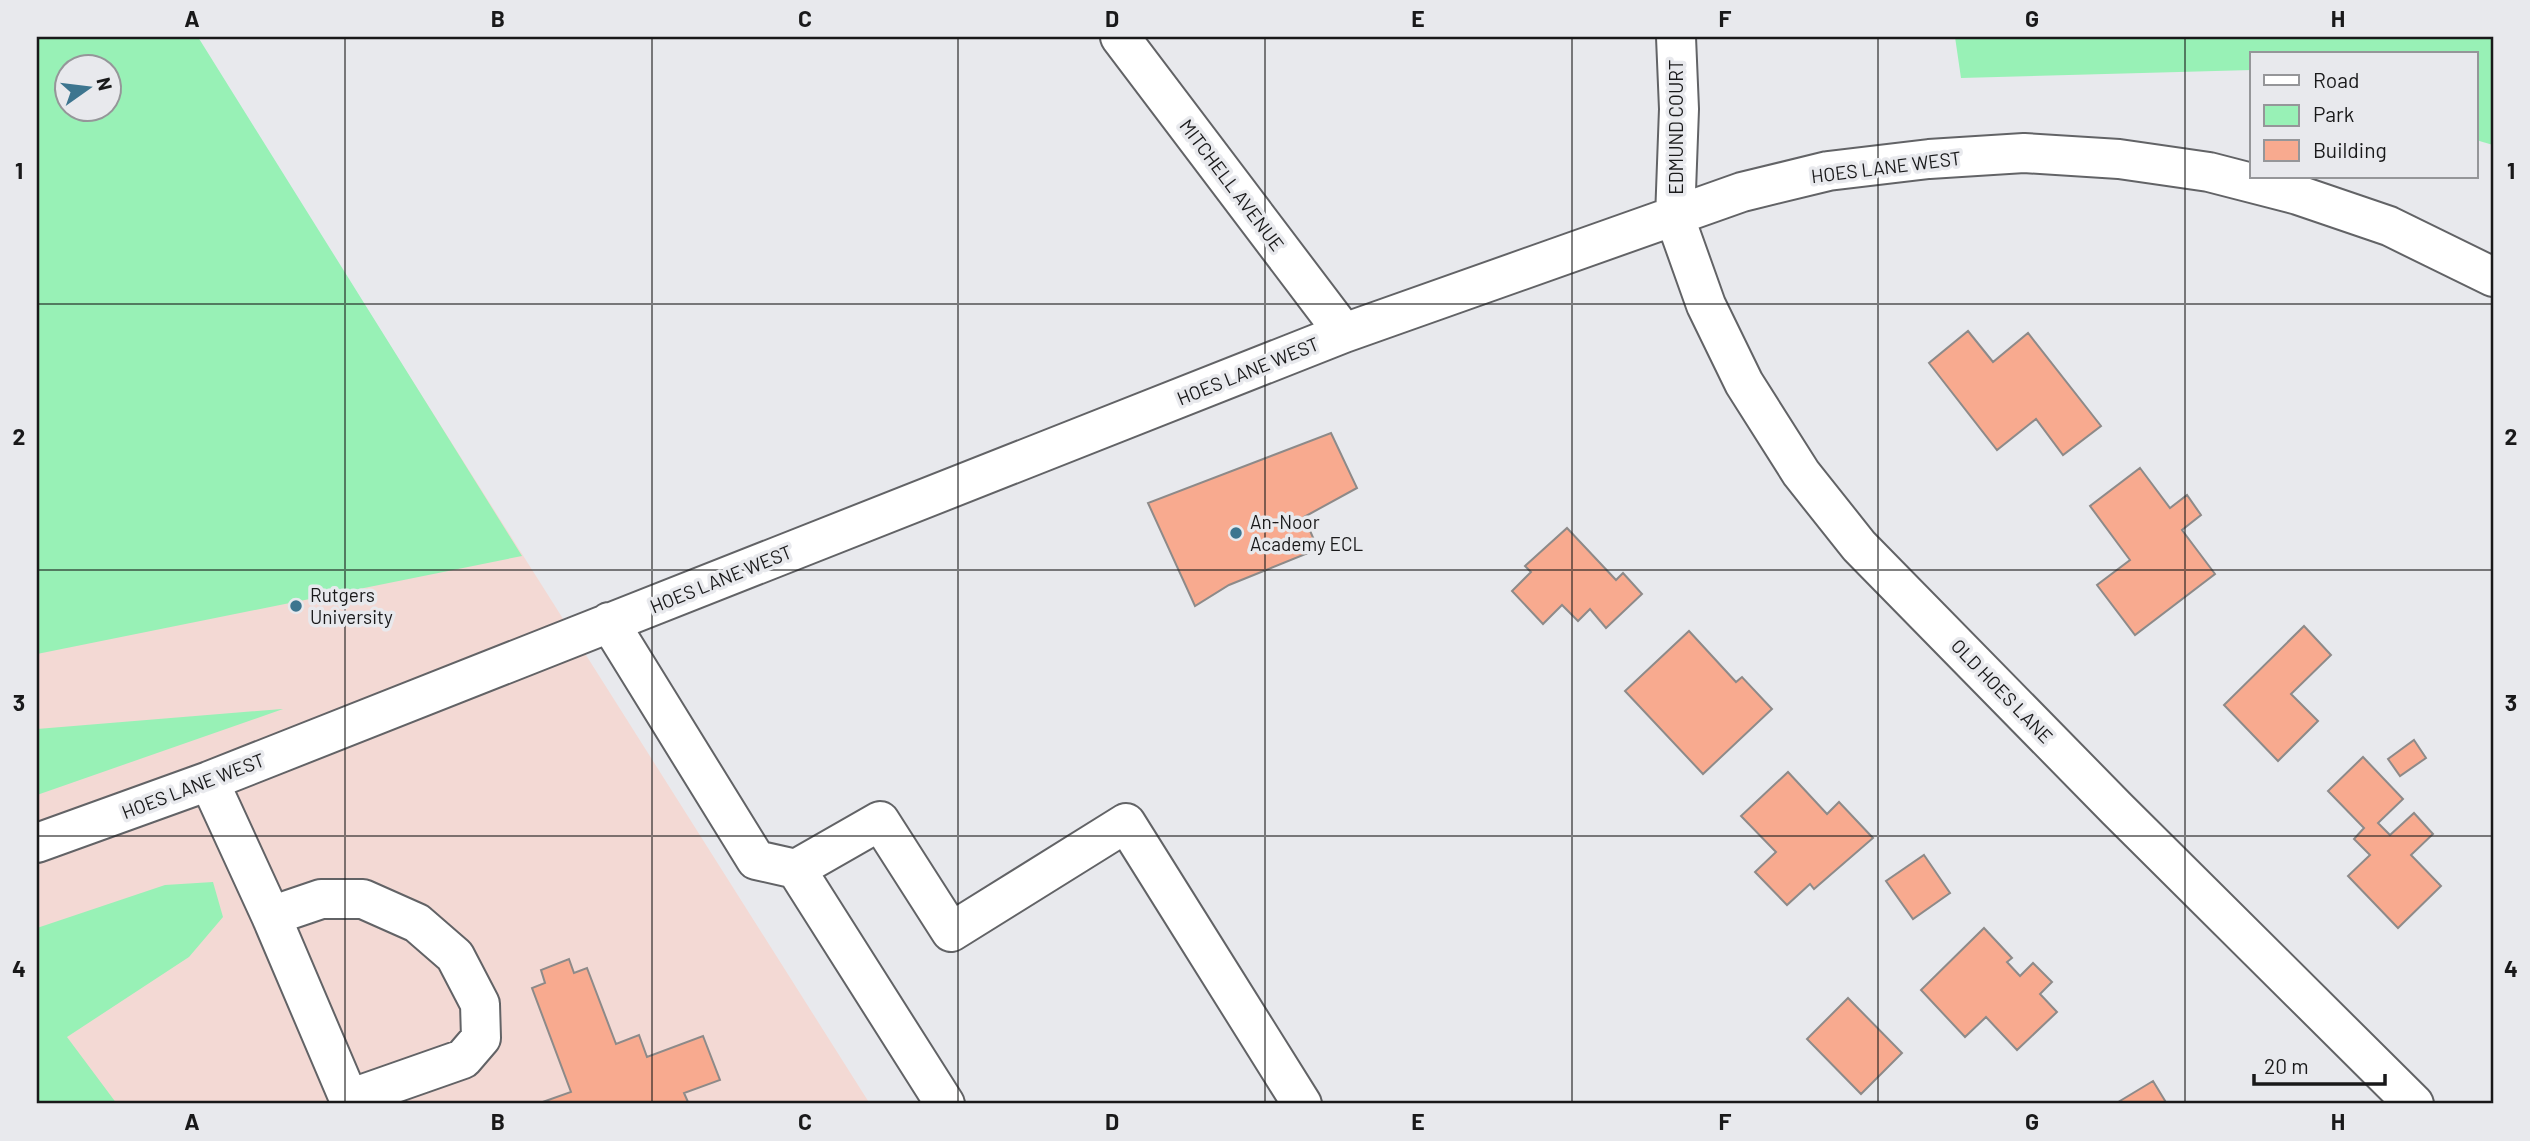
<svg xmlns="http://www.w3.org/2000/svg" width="2530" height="1141" font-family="Barlow,sans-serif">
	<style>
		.education { fill: #f3d9d4; fill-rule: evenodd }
		.green { fill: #98f1b6; fill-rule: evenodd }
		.building { fill: #f8aa8f; stroke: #8d8a89; stroke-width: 2 }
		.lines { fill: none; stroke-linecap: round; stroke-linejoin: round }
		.minor-casing { stroke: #626366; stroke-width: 42 }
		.minor { stroke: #fff; stroke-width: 38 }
		.grid { fill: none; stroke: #19191a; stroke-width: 2; stroke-opacity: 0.55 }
		.poi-dot { fill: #3d758f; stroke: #e8e9ed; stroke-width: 2.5 }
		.labels { text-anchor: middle; stroke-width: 7; stroke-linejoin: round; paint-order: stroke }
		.street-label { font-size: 19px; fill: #19191a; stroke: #e8e9ed }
		.poi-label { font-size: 19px; fill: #19191a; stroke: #e8e9ed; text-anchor: start }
		.neatline { fill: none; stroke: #19191a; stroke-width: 2.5 }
		.grid-label { font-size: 23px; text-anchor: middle; font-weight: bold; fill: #19191a }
	</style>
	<rect width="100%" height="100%" fill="#e8e9ed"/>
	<path class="education" d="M 37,37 L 195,37 L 870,1104 L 37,1104 ZM 66,66 L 108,66 L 108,108 L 66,108 Z"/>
	<path class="green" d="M 37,37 L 198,37 L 522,556 L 37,654 ZM 66,66 L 108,66 L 108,108 L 66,108 Z
		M 1955,37 L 2493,37 L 2493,145 L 2476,140 L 2476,54 L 2252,54 L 2252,70 L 1961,78 Z
		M 282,709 L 283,709 L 37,795 L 37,729 Z
		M 213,882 L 223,917 L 189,957 L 67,1037 L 117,1104 L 37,1104 L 37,928 L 165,885 Z"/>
	<path class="building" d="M 1968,331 L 1993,362 L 2028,333 L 2101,426 L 2063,455 L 2036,419 L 1997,450 L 1929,363 Z
		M 1331,433 L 1357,488 L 1304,517 L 1318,549 L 1229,585 L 1195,606 L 1148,503 Z
		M 2140,468 L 2170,508 L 2187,495 L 2201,515 L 2182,530 L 2215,574 L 2135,635 L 2097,585 L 2130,560 L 2090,506 Z
		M 1567,528 L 1616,580 L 1623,573 L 1642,594 L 1606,628 L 1590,609 L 1578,621 L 1562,605 L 1543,624 L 1512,591 L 1531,572 L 1525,566 Z
		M 2304,626 L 2331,655 L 2291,694 L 2318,721 L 2278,761 L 2224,705 Z
		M 1689,631 L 1736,682 L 1742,677 L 1772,709 L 1703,774 L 1625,691 Z
		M 2414,740 L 2426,758 L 2400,776 L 2388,759 Z
		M 2363,757 L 2403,799 L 2378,823 L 2390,835 L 2414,813 L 2433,834 L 2411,855 L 2441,886 L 2398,928 L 2348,876 L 2370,855 L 2354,839 L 2364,828 L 2328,791 Z
		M 1788,772 L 1827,814 L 1839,802 L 1873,838 L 1814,889 L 1810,884 L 1787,905 L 1755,872 L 1776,852 L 1741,816 Z
		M 1924,855 L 1950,893 L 1913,919 L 1886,881 Z
		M 1984,928 L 2012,958 L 2007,962 L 2020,976 L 2033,963 L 2052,982 L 2040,994 L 2057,1012 L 2017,1050 L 1986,1017 L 1965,1037 L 1921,990 Z
		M 569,959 L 574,973 L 587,968 L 616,1044 L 639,1035 L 647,1057 L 703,1036 L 720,1080 L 684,1093 L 688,1102 L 683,1104 L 537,1104 L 571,1092 L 532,988 L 545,983 L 541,970 Z
		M 1848,998 L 1902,1053 L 1861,1094 L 1807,1039 Z
		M 2153,1081 L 2167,1104 L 2115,1104 Z"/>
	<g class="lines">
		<defs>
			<path id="minor" d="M 1120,37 L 1344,333
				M 1676,37 L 1679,109 L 1675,218 L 1706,305 L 1744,383 L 1801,473 L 1859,546 L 2117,809 L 2414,1104
				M 609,622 L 756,860 L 796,869 L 880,821 L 951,932 L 1126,823 L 1302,1104
				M 209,781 L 271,916
				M 37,843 L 209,781 L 1344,333 L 1742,192 L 1828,171 L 1929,159 L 2024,153 L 2119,159 L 2209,172 L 2298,195 L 2389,226 L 2493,277
				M 796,869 L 945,1104
				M 321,899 L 363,899 L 417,923 L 455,956 L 480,1004 L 481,1038 L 463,1059 L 349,1099 L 271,916 Z"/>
		</defs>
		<use href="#minor" class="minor-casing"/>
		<use href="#minor" class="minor"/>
	</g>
	<path class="grid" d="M 345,37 L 345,1104M 652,37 L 652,1104M 958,37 L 958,1104M 1265,37 L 1265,1104M 1572,37 L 1572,1104M 1878,37 L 1878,1104M 2185,37 L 2185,1104M 37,304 L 2493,304M 37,570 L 2493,570M 37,836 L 2493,836"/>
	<g class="poi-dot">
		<circle cx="1236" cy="533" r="7"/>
		<circle cx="296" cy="606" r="7"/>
	</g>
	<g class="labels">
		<g class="street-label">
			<text transform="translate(1676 127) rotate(-90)" y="7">EDMUND COURT</text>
			<text transform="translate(1886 167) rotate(-7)" y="7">HOES LANE WEST</text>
			<text transform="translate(1232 185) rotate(53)" y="7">MITCHELL AVENUE</text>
			<text transform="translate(1248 371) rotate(-22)" y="7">HOES LANE WEST</text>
			<text transform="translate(721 579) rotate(-22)" y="7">HOES LANE WEST</text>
			<text transform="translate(2002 691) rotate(46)" y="7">OLD HOES LANE</text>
			<text transform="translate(193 786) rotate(-21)" y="7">HOES LANE WEST</text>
		</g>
		<g class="poi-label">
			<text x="1250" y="529">An-Noor<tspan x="1250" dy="22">Academy ECL</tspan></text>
			<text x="310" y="602">Rutgers<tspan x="310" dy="22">University</tspan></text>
		</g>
	</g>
	<rect width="2530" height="1141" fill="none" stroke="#e8e9ed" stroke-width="77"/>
	<rect x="2250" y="52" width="228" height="126" fill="#e8e9ed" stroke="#959699" stroke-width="2"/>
	<rect x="2264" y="75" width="35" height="10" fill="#ffffff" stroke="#959699" stroke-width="2"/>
	<text x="2313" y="88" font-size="21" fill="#19191a">Road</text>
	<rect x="2264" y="105" width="35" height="21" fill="#98f1b6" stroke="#959699" stroke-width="2"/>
	<text x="2313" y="122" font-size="21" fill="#19191a">Park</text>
	<rect x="2264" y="140" width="35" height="21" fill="#f8aa8f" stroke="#959699" stroke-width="2"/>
	<text x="2313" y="158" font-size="21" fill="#19191a">Building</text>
	<g transform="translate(88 88) rotate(76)"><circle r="33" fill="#e8e9ed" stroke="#959699" stroke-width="2"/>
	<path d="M0-5L12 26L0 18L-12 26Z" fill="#3d758f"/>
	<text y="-10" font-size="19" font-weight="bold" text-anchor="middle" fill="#19191a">N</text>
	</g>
	<path d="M2254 1074v10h131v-10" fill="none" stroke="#19191a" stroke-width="3.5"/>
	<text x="2264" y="1074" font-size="21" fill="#19191a" stroke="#e8e9ed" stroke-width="5" paint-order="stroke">20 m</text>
	<rect x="38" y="38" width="2454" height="1064" class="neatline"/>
	<g class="grid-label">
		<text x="192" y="27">A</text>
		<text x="498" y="27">B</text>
		<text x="805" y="27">C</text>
		<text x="1112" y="27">D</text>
		<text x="1418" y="27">E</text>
		<text x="1725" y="27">F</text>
		<text x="2032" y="27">G</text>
		<text x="2338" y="27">H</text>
		<text x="19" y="179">1</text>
		<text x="2511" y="179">1</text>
		<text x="19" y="445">2</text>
		<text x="2511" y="445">2</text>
		<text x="19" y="711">3</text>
		<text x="2511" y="711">3</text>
		<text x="19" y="977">4</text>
		<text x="2511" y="977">4</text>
		<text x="192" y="1130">A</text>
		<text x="498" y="1130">B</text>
		<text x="805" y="1130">C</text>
		<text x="1112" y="1130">D</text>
		<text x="1418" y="1130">E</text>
		<text x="1725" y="1130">F</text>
		<text x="2032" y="1130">G</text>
		<text x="2338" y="1130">H</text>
	</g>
</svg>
